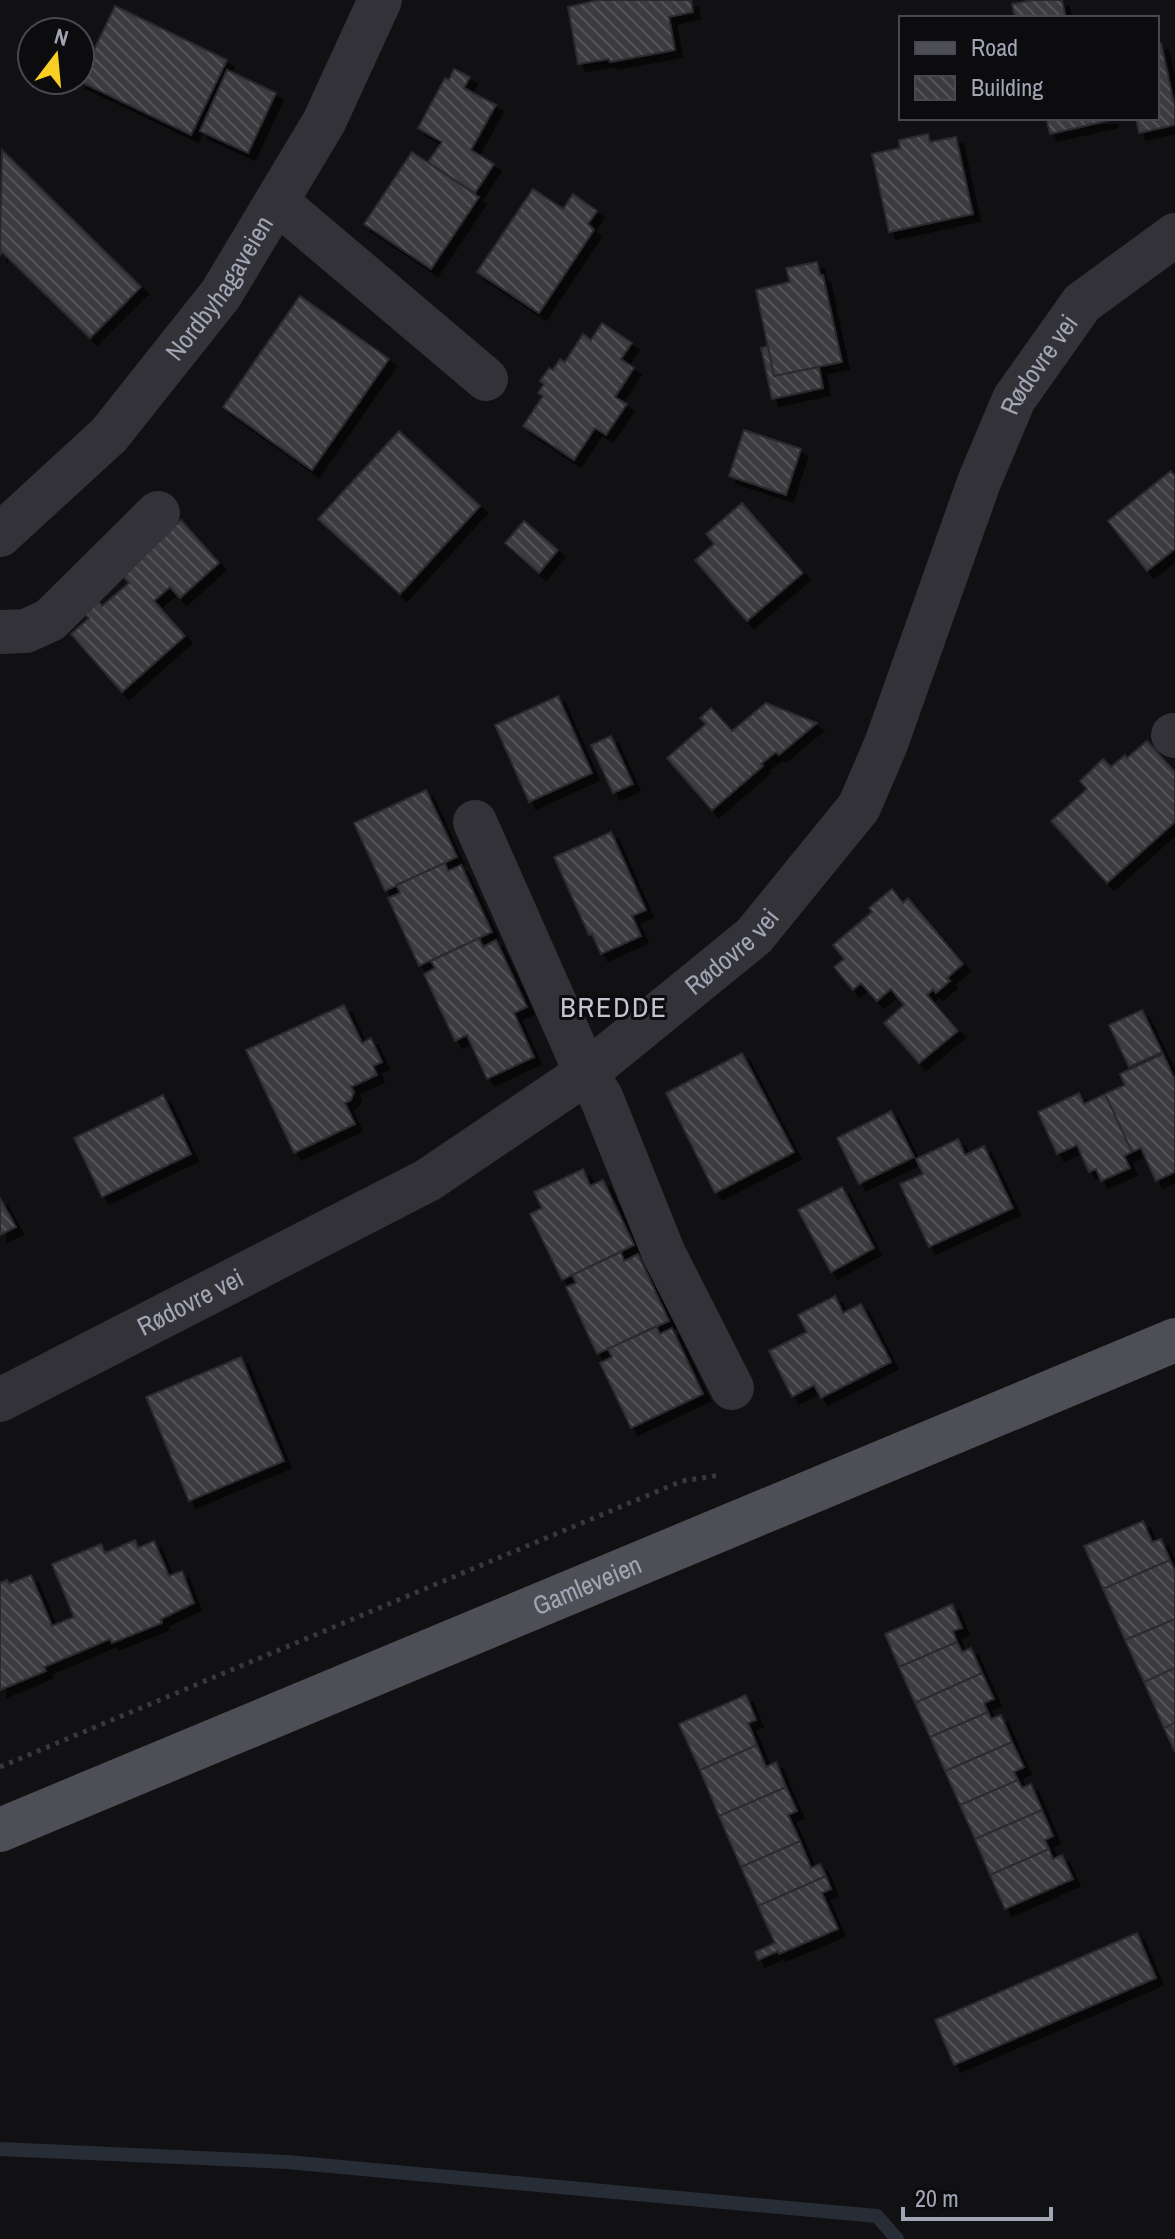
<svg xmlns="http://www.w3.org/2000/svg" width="1175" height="2239" font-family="'Archivo Narrow',sans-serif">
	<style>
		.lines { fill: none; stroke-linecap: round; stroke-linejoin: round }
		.stream { stroke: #272d36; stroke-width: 14 }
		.building { fill: url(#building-back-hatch); stroke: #2c2b2f; stroke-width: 2; filter: url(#shadow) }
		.path { stroke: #38393f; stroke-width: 5; stroke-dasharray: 4 6; stroke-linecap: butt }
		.minor { stroke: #323238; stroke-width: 44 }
		.major { stroke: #4e4e57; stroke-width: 44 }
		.labels { text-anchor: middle; stroke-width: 6; stroke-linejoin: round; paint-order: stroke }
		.street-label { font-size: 26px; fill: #a2a5b4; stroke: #0c0c0e }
		.neighbourhood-label { font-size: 28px; letter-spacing: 2px; fill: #c3c4d0; stroke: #0c0c0e }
	</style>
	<defs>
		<pattern id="building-back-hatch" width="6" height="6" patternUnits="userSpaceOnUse" patternTransform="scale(2)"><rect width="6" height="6" fill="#3b3b40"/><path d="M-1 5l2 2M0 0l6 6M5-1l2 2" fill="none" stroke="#545459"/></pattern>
		<filter id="shadow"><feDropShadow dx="7" dy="7" stdDeviation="0" flood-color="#0009"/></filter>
	</defs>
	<rect width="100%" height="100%" fill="#111113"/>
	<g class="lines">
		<path class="stream" d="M 0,2149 L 287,2162 L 877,2216 L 897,2239"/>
	</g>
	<path class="building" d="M 598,0 L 691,0 L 693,12 L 669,17 L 675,50 L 610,62 L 609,59 L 578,64 L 568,7 Z
		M 1033,0 L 1062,0 L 1066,18 L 1015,18 L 1012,4 Z
		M 115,6 L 227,60 L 191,135 L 79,81 Z
		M 1161,43 L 1175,107 L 1175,125 L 1139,133 L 1136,118 L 1157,118 L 1157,44 Z
		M 454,69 L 470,77 L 464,88 L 496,105 L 471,150 L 494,164 L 475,193 L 428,162 L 442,142 L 418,128 L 445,78 L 449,80 Z
		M 227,70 L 276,93 L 248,153 L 200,131 Z
		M 1046,118 L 1111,118 L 1111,120 L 1050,134 Z
		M 928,134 L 930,142 L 956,137 L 973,214 L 889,232 L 872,154 L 900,148 L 899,140 Z
		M 2,150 L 141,287 L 90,338 L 2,252 L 0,255 Z
		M 412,152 L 479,197 L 431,269 L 364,224 Z
		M 533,189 L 563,209 L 573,194 L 597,211 L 588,224 L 594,230 L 539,313 L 477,272 Z
		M 817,262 L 820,275 L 823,275 L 842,362 L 774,376 L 756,290 L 790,282 L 786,268 Z
		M 300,296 L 389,359 L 312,470 L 223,407 Z
		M 602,323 L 632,343 L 621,359 L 634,368 L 615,397 L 627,404 L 606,435 L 595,428 L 574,460 L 523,426 L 543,396 L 538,393 L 544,384 L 540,381 L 549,368 L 553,370 L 560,359 L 565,362 L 583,334 L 591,340 Z
		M 768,346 L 774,376 L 819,367 L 823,388 L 772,399 L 761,348 Z
		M 744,430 L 801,449 L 786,495 L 729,476 Z
		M 399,431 L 480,506 L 400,594 L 318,519 Z
		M 1171,471 L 1175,476 L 1175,549 L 1147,571 L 1108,521 Z
		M 742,503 L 803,573 L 747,621 L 695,560 L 714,544 L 706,534 Z
		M 181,520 L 219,563 L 180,598 L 170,587 L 154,601 L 185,636 L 122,692 L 71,634 L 89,618 L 84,614 L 98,601 L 102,606 L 129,583 L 121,574 Z
		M 524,521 L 558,550 L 539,573 L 505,543 Z
		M 558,696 L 592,773 L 529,802 L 495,725 Z
		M 766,703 L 817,723 L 779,755 L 776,752 L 761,764 L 763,766 L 712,810 L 667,758 L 706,724 L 700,718 L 711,708 L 732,731 Z
		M 611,736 L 633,784 L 613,793 L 591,745 Z
		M 1147,741 L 1175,772 L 1175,822 L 1107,883 L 1051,821 L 1087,789 L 1080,781 L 1103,759 L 1111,767 L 1125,755 L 1127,758 Z
		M 426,790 L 457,857 L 385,891 L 354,823 Z
		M 611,832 L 646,910 L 632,916 L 641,936 L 601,954 L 592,934 L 589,935 L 554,857 Z
		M 445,863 L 448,871 L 461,865 L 492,932 L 419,966 L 388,898 L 400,893 L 396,885 Z
		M 892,889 L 903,903 L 908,898 L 963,964 L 947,978 L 950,981 L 936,993 L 933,989 L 927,995 L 958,1031 L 919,1063 L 884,1023 L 904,1005 L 891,989 L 877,1001 L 861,983 L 853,990 L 834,967 L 844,959 L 833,945 L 872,912 L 869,908 Z
		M 479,938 L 483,947 L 496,940 L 527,1007 L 514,1013 L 534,1057 L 487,1079 L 467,1035 L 455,1041 L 424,974 L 435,968 L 431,961 Z
		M 344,1005 L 362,1043 L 371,1038 L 382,1062 L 373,1066 L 377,1075 L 351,1087 L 354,1092 L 351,1100 L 345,1103 L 355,1124 L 294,1153 L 246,1050 Z
		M 1142,1010 L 1162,1052 L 1129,1067 L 1109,1025 Z
		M 742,1053 L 794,1152 L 715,1193 L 666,1093 Z
		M 1163,1054 L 1175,1080 L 1175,1172 L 1156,1181 L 1141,1148 L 1132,1152 L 1105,1094 L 1125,1085 L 1120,1074 Z
		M 1079,1093 L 1084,1104 L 1105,1094 L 1132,1152 L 1124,1156 L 1130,1168 L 1101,1181 L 1096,1169 L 1089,1172 L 1077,1145 L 1057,1154 L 1038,1112 Z
		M 163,1095 L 191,1154 L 102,1197 L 74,1138 Z
		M 891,1111 L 914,1157 L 859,1184 L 837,1138 Z
		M 958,1139 L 965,1155 L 984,1146 L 1013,1208 L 929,1247 L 900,1184 L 923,1174 L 916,1159 Z
		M 583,1169 L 590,1186 L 603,1180 L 634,1245 L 562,1280 L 530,1214 L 542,1208 L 534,1192 Z
		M 842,1187 L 874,1248 L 831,1272 L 798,1210 Z
		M 0,1198 L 16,1227 L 0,1235 Z
		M 621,1252 L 624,1261 L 638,1254 L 669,1321 L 597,1354 L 566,1287 L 576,1283 L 572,1275 Z
		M 835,1296 L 843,1313 L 861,1304 L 891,1362 L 821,1398 L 814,1385 L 792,1397 L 769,1351 L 807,1332 L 798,1315 Z
		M 656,1326 L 660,1334 L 672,1328 L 703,1394 L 631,1428 L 600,1363 L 612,1357 L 608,1349 Z
		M 241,1357 L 284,1461 L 189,1501 L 146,1397 Z
		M 1143,1521 L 1152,1542 L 1161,1539 L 1170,1560 L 1103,1589 L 1084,1546 Z
		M 135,1540 L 138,1548 L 154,1541 L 169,1576 L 182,1571 L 194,1603 L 161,1619 L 162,1623 L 112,1643 L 110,1639 L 44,1667 L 46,1671 L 0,1690 L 0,1583 L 7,1580 L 9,1584 L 31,1575 L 52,1626 L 74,1617 L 52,1564 L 101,1544 L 105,1553 Z
		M 1170,1560 L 1175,1571 L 1175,1619 L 1125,1640 L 1103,1589 Z
		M 952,1604 L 962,1628 L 953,1631 L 957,1642 L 899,1667 L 885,1634 Z
		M 1175,1619 L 1175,1668 L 1144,1682 L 1125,1640 Z
		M 957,1642 L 962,1652 L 971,1648 L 982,1673 L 915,1703 L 899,1667 Z
		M 1175,1668 L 1175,1723 L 1164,1728 L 1144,1682 Z
		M 982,1673 L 994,1699 L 984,1703 L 988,1712 L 930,1737 L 915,1703 Z
		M 746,1695 L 756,1720 L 748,1723 L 757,1745 L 700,1770 L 679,1724 Z
		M 988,1712 L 991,1719 L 1001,1715 L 1012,1742 L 945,1771 L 930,1737 Z
		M 1175,1723 L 1175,1752 L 1164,1728 Z
		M 1012,1742 L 1024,1767 L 1014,1772 L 1018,1780 L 960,1805 L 945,1771 Z
		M 757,1745 L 766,1767 L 776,1762 L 786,1787 L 719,1816 L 700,1770 Z
		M 1018,1780 L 1022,1788 L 1031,1784 L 1042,1810 L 975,1839 L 960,1805 Z
		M 786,1787 L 797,1811 L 788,1815 L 800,1841 L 741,1867 L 719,1816 Z
		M 1042,1810 L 1053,1836 L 1045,1840 L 1049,1849 L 990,1875 L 975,1839 Z
		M 800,1841 L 811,1868 L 820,1864 L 826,1876 L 758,1906 L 741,1867 Z
		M 1049,1849 L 1053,1859 L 1062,1855 L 1073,1879 L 1005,1909 L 990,1875 Z
		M 826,1876 L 831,1889 L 822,1893 L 838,1929 L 779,1954 L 778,1951 L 758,1960 L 755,1952 L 775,1943 L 758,1906 Z
		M 1137,1933 L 1156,1978 L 954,2065 L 935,2020 Z"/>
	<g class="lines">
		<path class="path" d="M 0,1767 L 682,1481 L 721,1475"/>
		<g class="minor">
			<path d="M 277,202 L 486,379"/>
			<path id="s1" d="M 0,535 L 109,435 L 221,294 L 324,122 L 380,0"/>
			<path d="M 0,632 L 26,631 L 50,620 L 158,513"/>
			<path d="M 1173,735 L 1175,736"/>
			<path d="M 475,822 L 586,1073 L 601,1097 L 664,1254 L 732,1388"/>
			<path id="s2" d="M 0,1400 L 428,1180 L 586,1073 L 754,936 L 859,807 L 886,744 L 979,482 L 1014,399 L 1082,303 L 1175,235"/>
		</g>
		<path class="major" id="s3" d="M 0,1830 L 1175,1340"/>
	</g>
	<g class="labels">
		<g class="street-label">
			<text dy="9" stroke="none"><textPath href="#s1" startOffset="332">Nordbyhagaveien</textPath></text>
			<text dy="9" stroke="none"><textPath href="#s2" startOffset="1534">Rødovre vei</textPath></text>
			<text dy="9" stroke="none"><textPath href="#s2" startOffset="862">Rødovre vei</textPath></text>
			<text dy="9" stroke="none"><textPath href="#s2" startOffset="214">Rødovre vei</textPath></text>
			<text dy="9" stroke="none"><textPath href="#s3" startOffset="636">Gamleveien</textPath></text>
		</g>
		<g class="neighbourhood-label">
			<text x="614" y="1017">BREDDE</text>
		</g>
	</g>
	<rect x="899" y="16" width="260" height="104" fill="#0c0c0e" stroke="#484950" stroke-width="2"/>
	<rect x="915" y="42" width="40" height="12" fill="#4e4e57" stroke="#484950" stroke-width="2"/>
	<text x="971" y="56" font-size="24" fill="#a2a5b4">Road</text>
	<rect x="915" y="76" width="40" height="24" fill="url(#building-back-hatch)" stroke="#484950" stroke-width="2"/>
	<text x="971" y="96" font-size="24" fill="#a2a5b4">Building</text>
	<g transform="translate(56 56) rotate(16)"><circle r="38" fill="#0c0c0e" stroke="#484950" stroke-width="2"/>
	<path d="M0-6L14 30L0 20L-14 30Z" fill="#f8d024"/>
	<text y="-12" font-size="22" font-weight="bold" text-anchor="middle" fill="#a2a5b4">N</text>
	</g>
	<path d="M903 2207v12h148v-12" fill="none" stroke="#a2a5b4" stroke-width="4"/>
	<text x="915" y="2207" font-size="24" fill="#a2a5b4" stroke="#0c0c0e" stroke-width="6" paint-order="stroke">20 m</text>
</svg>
